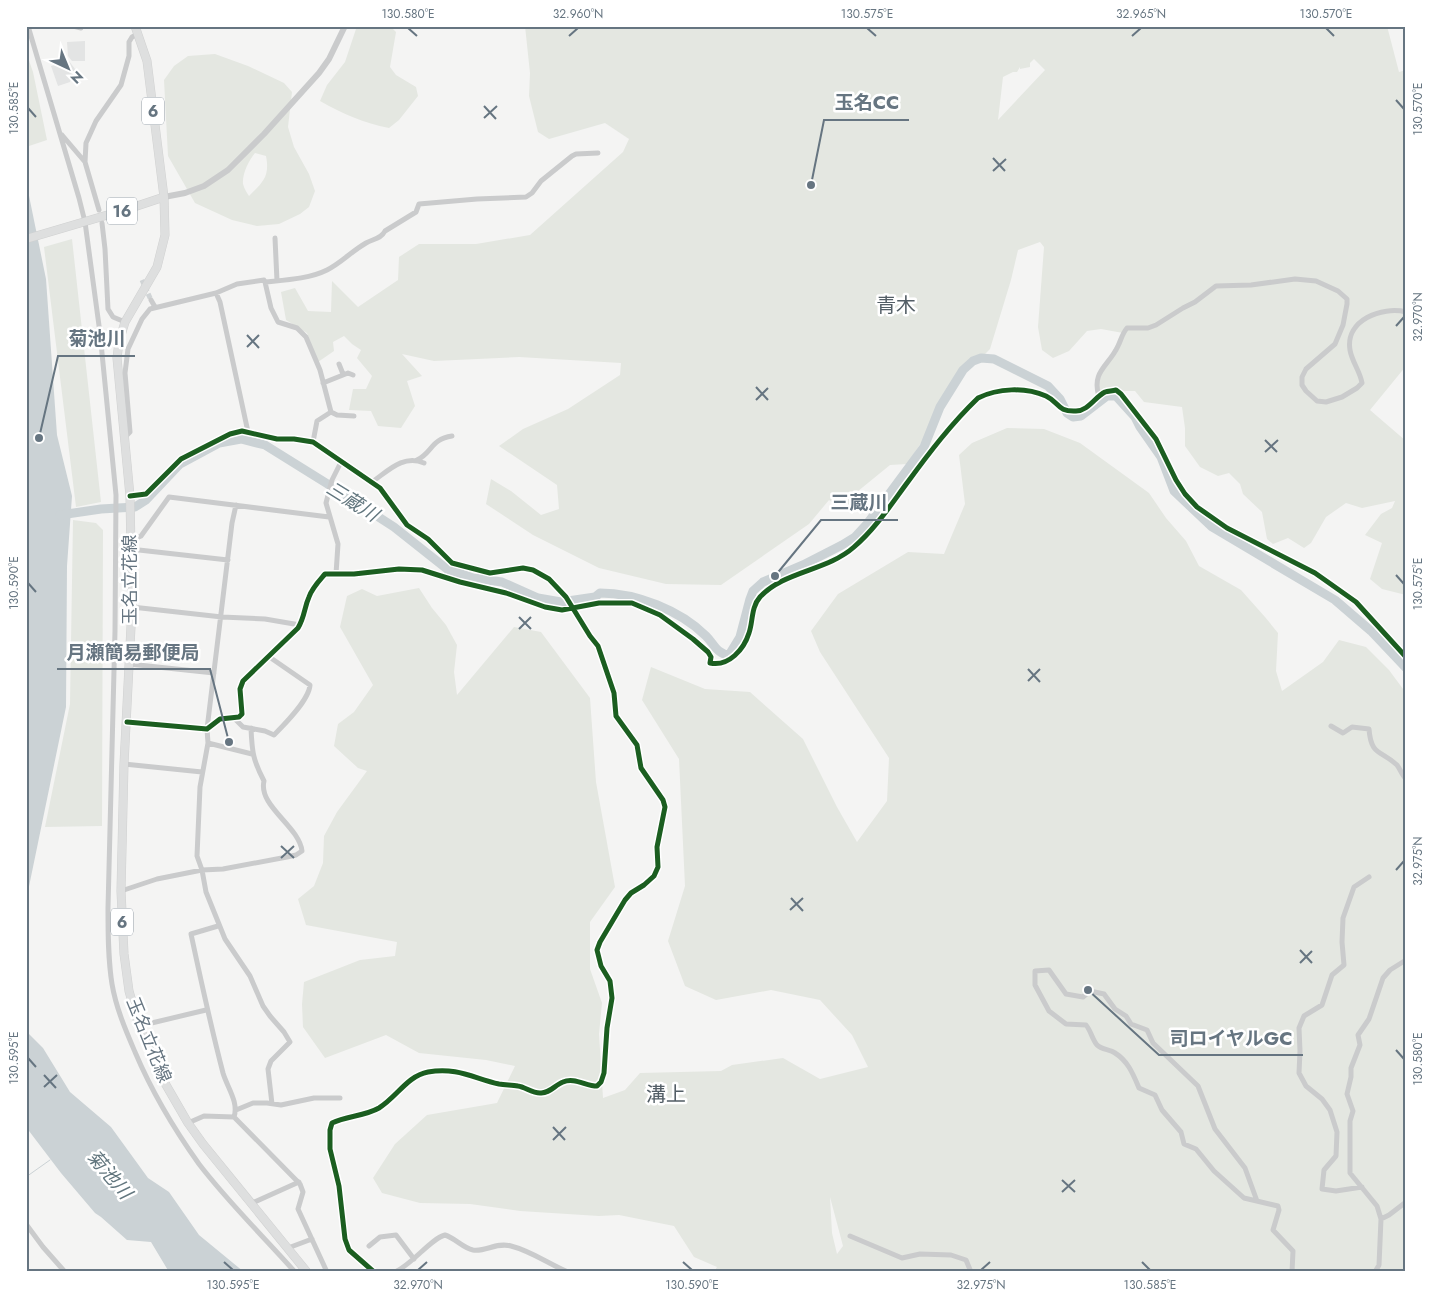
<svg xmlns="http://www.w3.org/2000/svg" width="1432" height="1298" font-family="Jost,'Noto Sans JP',sans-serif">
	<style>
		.built { fill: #e3e4e4 }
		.green { fill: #e4e7e1; fill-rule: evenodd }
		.water { fill: #cbd2d5 }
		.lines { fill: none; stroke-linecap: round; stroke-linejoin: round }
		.stream { stroke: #cbd2d5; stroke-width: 1 }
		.river { stroke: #cbd2d5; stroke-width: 9 }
		.minor-tunnel { stroke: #d0d4d6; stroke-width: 5; stroke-dasharray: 5 2.5; stroke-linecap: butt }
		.primary-casing { stroke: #d0d1d1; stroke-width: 9 }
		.minor { stroke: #cacbcc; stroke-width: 5 }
		.tertiary { stroke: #cacbcc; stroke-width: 6 }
		.primary { stroke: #dedfdf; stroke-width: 8 }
		.cycleway-casing { stroke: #fff; stroke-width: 8 }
		.cycleway { stroke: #1b5e20; stroke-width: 5 }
		.ticks { fill: none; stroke: #667581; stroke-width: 2 }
		.labels { text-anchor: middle; stroke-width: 5; stroke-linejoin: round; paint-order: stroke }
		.shield { fill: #fff; stroke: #949ea7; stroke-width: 1 }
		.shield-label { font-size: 16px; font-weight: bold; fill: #667581 }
		.street-label { font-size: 18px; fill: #667581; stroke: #fff }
		.water-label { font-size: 19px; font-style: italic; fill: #62767e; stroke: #fff }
		.quarter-label { font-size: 20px; fill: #535e66; stroke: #fff }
		.leader { fill: none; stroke: #667581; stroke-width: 2 }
		.callout-dot { fill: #667581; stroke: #fff; stroke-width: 2 }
		.callout-label { font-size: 19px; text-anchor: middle; font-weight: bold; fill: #667581; stroke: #fff; stroke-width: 5; stroke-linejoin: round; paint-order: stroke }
		.neatline { fill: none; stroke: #667581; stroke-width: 2 }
		.ticks-label { font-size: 12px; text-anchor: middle; fill: #667581 }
	</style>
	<rect width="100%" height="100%" fill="#f4f4f3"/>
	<path class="built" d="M 85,41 L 85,61 L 72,61 L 68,56 L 67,42 Z
		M 69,61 L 75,69 L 70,82 L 58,86 L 51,66 Z"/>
	<path class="green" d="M 357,26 L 390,26 L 396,32 L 390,67 L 396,75 L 416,87 L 418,96 L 399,120 L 389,128 C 364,123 343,114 320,101 L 327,85 L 345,62 Z
		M 525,26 L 1387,26 L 1399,72 L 1406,70 L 1406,366 L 1370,410 L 1406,441 L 1406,595 L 1382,589 L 1370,579 L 1382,543 L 1365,535 L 1381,514 L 1392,508 L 1395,501 L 1362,508 L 1346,503 L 1326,517 L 1311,543 L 1304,548 L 1288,538 L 1273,544 L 1267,539 L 1262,512 L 1243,494 L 1240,484 L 1229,473 L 1218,476 L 1200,467 L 1185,446 L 1185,428 L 1182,407 L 1144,402 L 1135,391 L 1126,391 L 1099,397 L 1096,380 L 1123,333 L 1101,329 L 1087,331 L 1069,351 L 1053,358 L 1042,350 L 1038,327 L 1044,247 L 1040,242 L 1018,250 L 1011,280 L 990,349 L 981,358 L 972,361 L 949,387 L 936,412 L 929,431 L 907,464 L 890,465 L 852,496 L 852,500 L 857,507 L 844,510 L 829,500 L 809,524 L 721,585 L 666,584 L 599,568 L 533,535 L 486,504 L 491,479 L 511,491 L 541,515 L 559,509 L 557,485 L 499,446 L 523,429 L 568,409 L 620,375 L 621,363 L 519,357 L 434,361 L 402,354 L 422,376 L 407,381 L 415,406 L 401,428 L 378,426 L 371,411 L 349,410 L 353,389 L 366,389 L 372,376 L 357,358 L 361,350 L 352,344 L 344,336 L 333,342 L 334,351 L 318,362 L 307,333 L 286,320 L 281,292 L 295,288 L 308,311 L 331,312 L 332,281 L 358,307 L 398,280 L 399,257 L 419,244 L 476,244 L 530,235 L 623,152 L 629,139 L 605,123 L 549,139 L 538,132 L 529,96 L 530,73 ZM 1034,59 L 1045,70 L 998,120 L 1003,77 L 1013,72 L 1017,72 L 1020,67 L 1020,69 L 1030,67 L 1030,63 Z
		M 26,52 L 33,72 L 47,140 L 26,147 Z
		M 215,54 L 248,66 L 284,83 L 292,92 L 288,127 L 294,147 L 309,174 L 315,191 L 309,207 L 300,214 L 279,224 L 257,226 L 232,220 L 195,203 L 168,156 L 164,80 L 174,66 L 188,56 ZM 255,153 L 266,156 C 270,177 263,182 249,196 C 247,193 244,188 243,184 C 242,174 249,160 255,153 Z
		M 72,239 L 101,502 L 76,507 L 44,247 Z
		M 1007,428 L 1044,429 L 1080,443 L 1149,493 L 1166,518 L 1186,541 L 1199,566 L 1241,590 L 1265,617 L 1278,633 L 1276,671 L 1282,691 L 1323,662 L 1339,640 L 1366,647 L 1389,670 L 1406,693 L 1406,1272 L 714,1272 L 717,1267 L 694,1257 L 674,1226 L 619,1215 L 599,1216 L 520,1211 L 470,1204 L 420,1203 L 382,1193 L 373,1178 L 395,1144 L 427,1115 L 497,1103 L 515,1066 L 486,1060 L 419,1053 L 386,1035 L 325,1058 L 303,1027 L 302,1004 L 304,982 L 360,960 L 395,956 L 397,942 L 306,925 L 298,899 L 314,886 L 323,863 L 324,836 L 337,812 L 367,771 L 358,768 L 334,746 L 338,724 L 354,712 L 373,685 L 340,627 L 347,596 L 362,589 L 377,596 L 419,588 L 432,608 L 446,625 L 457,645 L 454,672 L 457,695 L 514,627 L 541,632 L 590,698 L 596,782 L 615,887 L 590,922 L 590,969 L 602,1003 L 599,1034 L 603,1098 L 625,1090 L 640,1073 L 721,1071 L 732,1065 L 783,1058 L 820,1079 L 868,1067 L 852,1035 L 820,1000 L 771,990 L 716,1000 L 685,986 L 668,941 L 685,886 L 679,759 L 642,700 L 651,667 L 705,689 L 750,692 L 803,739 L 837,807 L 857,842 L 887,801 L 889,758 L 820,652 L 811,631 L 838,594 L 908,552 L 944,554 L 965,504 L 959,455 L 972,443 ZM 830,1197 L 843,1246 L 837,1254 L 832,1233 Z
		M 73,520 L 96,523 L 103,530 L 102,826 L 45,827 L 70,704 Z"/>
	<path class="water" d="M 26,181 L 46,279 L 57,435 L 72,496 L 67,566 L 66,707 L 26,901 Z
		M 26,1031 L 43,1048 L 70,1092 L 111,1127 L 148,1178 L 169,1192 L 199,1235 L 244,1272 L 169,1272 L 151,1242 L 127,1240 L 101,1217 L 95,1213 L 61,1173 L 26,1127 Z"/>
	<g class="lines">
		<path class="stream" d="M 26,1177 L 50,1160"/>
		<path class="river" d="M 60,515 L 101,509 L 135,507 L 146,500 L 180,464 L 219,443 L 241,439 L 265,445 L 326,483 L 394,527 L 447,569 L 473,578 L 502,582 L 538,598 L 561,602 L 595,597 L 600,593 C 636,593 680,610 706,636 C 714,644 717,654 729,655 L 740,637 L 750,599 L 753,591 L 763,582 L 803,565 L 842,545 L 855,537 L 867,524 L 924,447 L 940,407 L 963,370 L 973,361 L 981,358 L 994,359 L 1048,386 L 1060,399 L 1067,413 L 1073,417 L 1081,416 L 1107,396 L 1116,396 L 1135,417 L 1140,427 L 1161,457 L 1174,491 L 1212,527 L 1335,600 L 1371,631 L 1406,668"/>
		<path class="minor-tunnel" d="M 142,280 L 151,300"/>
		<defs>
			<path id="primary" d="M 135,26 L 147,61 L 164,197 L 165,235 L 157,267 L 125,322 L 119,342 L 117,358 L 130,496 L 132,607 L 124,764 L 121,891 L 124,954 L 129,991 L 139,1026 L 162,1078 L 188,1123 L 203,1144 L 307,1272
				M 26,239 L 131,208 L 164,197"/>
		</defs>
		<use href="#primary" class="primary-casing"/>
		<path class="minor" d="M 28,26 L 79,198 L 85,222 L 100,333 L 116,495 L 115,631 L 108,908 C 108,934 108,959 112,984 C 116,1008 126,1031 135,1052 C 152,1092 174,1129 199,1164 C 228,1202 263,1236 295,1272
			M 73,26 L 81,28
			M 62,135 L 85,162
			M 99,210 L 85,162 L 86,143 L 96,121 L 121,85 L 129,56 L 129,42 L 132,37 L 138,34
			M 102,223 L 105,249 L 108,309 L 113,317 L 125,322
			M 275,238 L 277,281
			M 265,282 L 271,308 L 278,322 L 297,328 L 306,337 L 320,370 L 331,412 L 317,421 L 313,442
			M 216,293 L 220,302 L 248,432
			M 151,300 L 155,307
			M 339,364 L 343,374
			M 323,383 L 348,373 L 353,375
			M 1099,397 C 1091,371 1109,366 1118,346 C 1121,340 1122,334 1127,328 L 1148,328 L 1156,325 L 1183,308 L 1195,302 L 1216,286 L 1251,285 L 1295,279 L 1316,281 L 1338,291 L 1347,299 L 1347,304 L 1343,325 L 1335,344 L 1306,369 L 1302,377 L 1302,385 L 1306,391 L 1317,401 L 1326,402 L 1342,397 L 1357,388 L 1362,383 C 1360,371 1352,362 1350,350 C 1345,320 1382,306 1406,312
			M 331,412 L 337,415 L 354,416
			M 125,437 L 130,432 L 125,373 L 128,349 L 142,319 L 150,309 L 216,293 L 237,284 L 264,280 L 265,282 C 285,280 309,279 327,270 C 341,263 352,251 366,243 C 373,239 381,239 385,231 L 416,212 L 419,204 L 477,199 L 526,197 L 532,193 L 541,181 L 572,156 L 576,154 L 598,153
			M 417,460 C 432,453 431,439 452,436
			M 372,482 C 388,471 403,454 424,463
			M 130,496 L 146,494 L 181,459 L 230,434 L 242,431 L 277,439 L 294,439 L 313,442 L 380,488 L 407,525 L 428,539 L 452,563 L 490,573 L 523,568 L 533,570 L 549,579 L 566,597 L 590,636 L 598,646 L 614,693 L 616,716 L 637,745 L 641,768 L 663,800 L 665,807 L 657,847 L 658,867 L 654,876 L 644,885 L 631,893 L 625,900 L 600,942 L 597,950 L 601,966 L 610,981 L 612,998 L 607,1028 L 604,1073 L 601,1082 L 597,1086 C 586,1086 574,1077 563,1082 C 555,1085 549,1094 540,1093 C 532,1093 525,1087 518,1086 C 512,1085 505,1085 499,1084 C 473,1078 457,1067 428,1072 C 407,1076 397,1097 379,1108 C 365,1116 347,1116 332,1123 L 330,1130 L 330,1149 L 339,1186 L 345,1239 L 349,1250 L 374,1272
			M 236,505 L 232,523 L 207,729 L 208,743 L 200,787 L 197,856 L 202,870 L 206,892 L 225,939 L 250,976 L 263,1006 L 270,1016 L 284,1032 L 290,1042 L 271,1061 L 268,1069 L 272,1104
			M 130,541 L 141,536 L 169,497 L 329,517
			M 130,549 L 228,560
			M 336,574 L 338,544 L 326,503 L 332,480 L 341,462
			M 132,607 L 222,617 L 265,619 L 300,625
			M 129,664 L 214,673
			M 234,718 L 243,727 L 265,731 L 274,735 C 285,724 309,700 310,685 L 268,656
			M 127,722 L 207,729 L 220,719 L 239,717 L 242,714 L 240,689 L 243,681 L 298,628 C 305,616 304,608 309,597 C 312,588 319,581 325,574 L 354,574 L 399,569 L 422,570 L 460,582 L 506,593 L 545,607 L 562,610 L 599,603 L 632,603 L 660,615 L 693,639 L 708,652 L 711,657 L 710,663 C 729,667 744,649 749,633 C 753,622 751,607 760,597 C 784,571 827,571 854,547 C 875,529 890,506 907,483 C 929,453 951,424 978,398 C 998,388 1025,387 1046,396 C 1059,402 1057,412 1076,411 C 1088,411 1095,397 1105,392 C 1108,391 1112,391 1116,390 L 1121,394 L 1156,439 L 1176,480 L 1185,494 L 1197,507 L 1227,528 L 1315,573 L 1332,585 L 1356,602 L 1406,657
			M 1331,726 L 1343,733 L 1352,727 L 1369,729 C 1371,756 1381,750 1397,765 C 1400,769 1402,775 1406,779
			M 208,743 L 252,754
			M 124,764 L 202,772
			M 121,891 L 157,879 L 202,870 L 223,869 L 287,857 L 296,855 L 302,851 C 299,826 258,806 264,781 C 253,760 252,752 251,728
			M 218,926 L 191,934 C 201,981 211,1027 223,1073 C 227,1087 239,1102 234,1117
			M 139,1026 L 206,1010
			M 236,1110 L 253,1103 L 267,1103 L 281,1105 L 314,1098 L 340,1098
			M 188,1123 L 204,1116 L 234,1117 L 300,1184 L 303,1192 L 298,1209 L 327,1272
			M 1362,1187 L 1336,1191 L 1322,1189 L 1324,1170 L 1336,1156 L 1337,1132 L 1330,1110 L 1322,1099 L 1306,1086 L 1299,1073 L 1300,1051 L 1299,1028 L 1304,1016 L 1322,1005 L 1332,975 L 1344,965 L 1342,942 L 1343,918 L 1354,887 L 1369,877
			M 1257,1201 L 1245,1168 L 1215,1129 L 1198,1086 L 1153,1043 L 1147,1030 L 1131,1024 L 1126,1016 L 1115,1009 L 1104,994 L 1090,991 L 1083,997 L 1066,994 L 1049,970 L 1035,971 L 1035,985 L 1049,1011 L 1066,1024 L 1086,1025 C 1091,1031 1092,1039 1097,1045 C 1102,1050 1110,1049 1115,1053 C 1128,1061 1133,1074 1139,1088 L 1155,1095 L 1162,1110 L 1181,1132 L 1184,1144 L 1196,1149 L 1214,1171 L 1244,1198 L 1278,1206 L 1279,1210 L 1273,1230 L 1293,1251 L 1292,1272
			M 250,1204 L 299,1182
			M 1381,1219 L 1377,1206 L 1350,1173 L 1350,1121 L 1353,1111 L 1347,1094 L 1351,1077 L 1351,1068 L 1360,1045 L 1358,1035 L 1369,1019 L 1383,978 L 1390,970 L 1406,960
			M 26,1224 L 43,1247 L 65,1272
			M 850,1236 L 902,1258 L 920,1254 L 951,1255 L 966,1260 L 971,1272
			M 369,1246 L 380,1237 L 396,1235 L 414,1259
			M 288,1248 L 312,1239
			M 395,1272 C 413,1264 430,1239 445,1235 C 455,1238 463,1248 473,1250 C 486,1252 496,1242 511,1246 C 531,1251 549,1264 568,1272
			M 1375,1272 L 1379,1265 L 1381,1219 L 1389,1215 L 1406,1202"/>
		<path class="tertiary" d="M 164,197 L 185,193 L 204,186 L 228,170 L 264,134 L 319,73 L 329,59 L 345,26"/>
		<use href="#primary" class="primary"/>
		<defs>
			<path id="cycleway" d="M 130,496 L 146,494 L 181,459 L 230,434 L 242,431 L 277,439 L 294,439 L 313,442 L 380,488 L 407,525 L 428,539 L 452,563 L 490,573 L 523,568 L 533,570 L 549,579 L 566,597 L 590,636 L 598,646 L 614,693 L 616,716 L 637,745 L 641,768 L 663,800 L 665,807 L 657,847 L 658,867 L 654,876 L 644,885 L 631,893 L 625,900 L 600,942 L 597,950 L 601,966 L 610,981 L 612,998 L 607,1028 L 604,1073 L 601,1082 L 597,1086 C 586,1086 574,1077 563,1082 C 555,1085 549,1094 540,1093 C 532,1093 525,1087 518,1086 C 512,1085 505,1085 499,1084 C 473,1078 457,1067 428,1072 C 407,1076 397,1097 379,1108 C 365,1116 347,1116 332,1123 L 330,1130 L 330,1149 L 339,1186 L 345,1239 L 349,1250 L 374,1272
				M 127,722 L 207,729 L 220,719 L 239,717 L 242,714 L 240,689 L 243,681 L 298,628 C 305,616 304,608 309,597 C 312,588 319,581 325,574 L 354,574 L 399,569 L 422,570 L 460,582 L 506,593 L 545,607 L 562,610 L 599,603 L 632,603 L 660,615 L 693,639 L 708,652 L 711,657 L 710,663 C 729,667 744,649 749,633 C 753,622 751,607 760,597 C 784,571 827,571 854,547 C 875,529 890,506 907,483 C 929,453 951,424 978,398 C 998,388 1025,387 1046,396 C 1059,402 1057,412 1076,411 C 1088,411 1095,397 1105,392 C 1108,391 1112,391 1116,390 L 1121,394 L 1156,439 L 1176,480 L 1185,494 L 1197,507 L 1227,528 L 1315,573 L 1332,585 L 1356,602 L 1406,657"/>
		</defs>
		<use href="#cycleway" class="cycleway-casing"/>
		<use href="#cycleway" class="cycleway"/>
	</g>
	<path class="ticks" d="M 408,28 L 417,36M 867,28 L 876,36M 1326,28 L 1334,36M 569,36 L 578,28M 1132,36 L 1141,28M 1396,100 L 1404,109M 484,106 L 496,119M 28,108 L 36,117M 484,118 L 497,106M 993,158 L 1005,171M 993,171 L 1006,159M 1396,326 L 1404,317M 247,335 L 259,348M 247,347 L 259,335M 756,387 L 768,400M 756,400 L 768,388M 1265,440 L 1277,452M 1265,452 L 1278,440M 1396,575 L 1404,584M 28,583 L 36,592M 519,617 L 531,629M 519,629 L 531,617M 1028,669 L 1040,682M 1028,681 L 1040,669M 281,846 L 294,858M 281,858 L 294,846M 1396,870 L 1404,861M 791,898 L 803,911M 790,910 L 803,898M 1300,950 L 1312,963M 1300,963 L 1312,951M 1396,1050 L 1404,1059M 28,1058 L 36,1067M 44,1075 L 56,1088M 44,1087 L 57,1075M 553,1127 L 565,1140M 553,1140 L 566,1127M 1062,1180 L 1075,1192M 1062,1192 L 1075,1180M 224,1262 L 233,1270M 683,1262 L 692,1270M 1142,1262 L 1150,1270M 418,1270 L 427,1262M 981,1270 L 990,1262"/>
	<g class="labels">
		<g class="shield">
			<rect x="142" y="97.5" width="22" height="27" rx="4"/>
			<rect x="107" y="197.5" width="30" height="27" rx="4"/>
			<rect x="111" y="908.5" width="22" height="27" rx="4"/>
		</g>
		<g class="shield-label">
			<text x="153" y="117">6</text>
			<text x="122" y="217">16</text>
			<text x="122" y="928">6</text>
		</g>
		<g class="street-label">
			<text transform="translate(130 580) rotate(-90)" y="6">玉名立花線</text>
			<text transform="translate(149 1040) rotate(68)" y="6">玉名立花線</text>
		</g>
		<g class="water-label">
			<text transform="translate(353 501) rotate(32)" y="7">三蔵川</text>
			<text transform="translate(110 1174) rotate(50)" y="7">菊池川</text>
		</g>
		<g class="quarter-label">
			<text x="896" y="312">青木</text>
			<text x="666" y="1101">溝上</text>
		</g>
	</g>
	<path class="leader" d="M811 185L824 120H909M39 438L58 356H135M775 576L821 520H898M229 742L210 669H57M1088 990L1159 1055H1303"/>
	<g class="callout-dot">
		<circle cx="811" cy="185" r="5"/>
		<circle cx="39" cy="438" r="5"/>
		<circle cx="775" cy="576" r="5"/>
		<circle cx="229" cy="742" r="5"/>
		<circle cx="1088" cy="990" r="5"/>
	</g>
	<g class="callout-label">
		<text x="867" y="109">玉名CC</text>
		<text x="97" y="345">菊池川</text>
		<text x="859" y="509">三蔵川</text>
		<text x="133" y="659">月瀬簡易郵便局</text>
		<text x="1231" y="1045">司ロイヤルGC</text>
	</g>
	<rect width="1432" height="1298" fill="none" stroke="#ffffff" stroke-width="55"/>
	<g transform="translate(68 68) rotate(136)" stroke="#ffffff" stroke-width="4" paint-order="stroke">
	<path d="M0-4L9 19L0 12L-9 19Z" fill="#667581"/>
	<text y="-8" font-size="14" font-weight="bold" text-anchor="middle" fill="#667581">N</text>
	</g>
	<rect x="28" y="28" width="1376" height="1242" class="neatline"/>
	<g class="ticks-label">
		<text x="408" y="18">130.580°E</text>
		<text x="578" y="18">32.960°N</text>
		<text x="867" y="18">130.575°E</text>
		<text x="1141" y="18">32.965°N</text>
		<text x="1326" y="18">130.570°E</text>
		<text transform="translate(14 108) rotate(-90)" y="4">130.585°E</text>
		<text transform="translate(1418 109) rotate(-90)" y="4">130.570°E</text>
		<text transform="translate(1418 317) rotate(-90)" y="4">32.970°N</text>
		<text transform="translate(14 583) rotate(-90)" y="4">130.590°E</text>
		<text transform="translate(1418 584) rotate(-90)" y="4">130.575°E</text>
		<text transform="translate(1418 861) rotate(-90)" y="4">32.975°N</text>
		<text transform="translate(14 1058) rotate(-90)" y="4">130.595°E</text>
		<text transform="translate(1418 1059) rotate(-90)" y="4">130.580°E</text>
		<text x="233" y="1289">130.595°E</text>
		<text x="418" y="1289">32.970°N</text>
		<text x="692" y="1289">130.590°E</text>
		<text x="981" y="1289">32.975°N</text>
		<text x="1150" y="1289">130.585°E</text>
	</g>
</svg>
